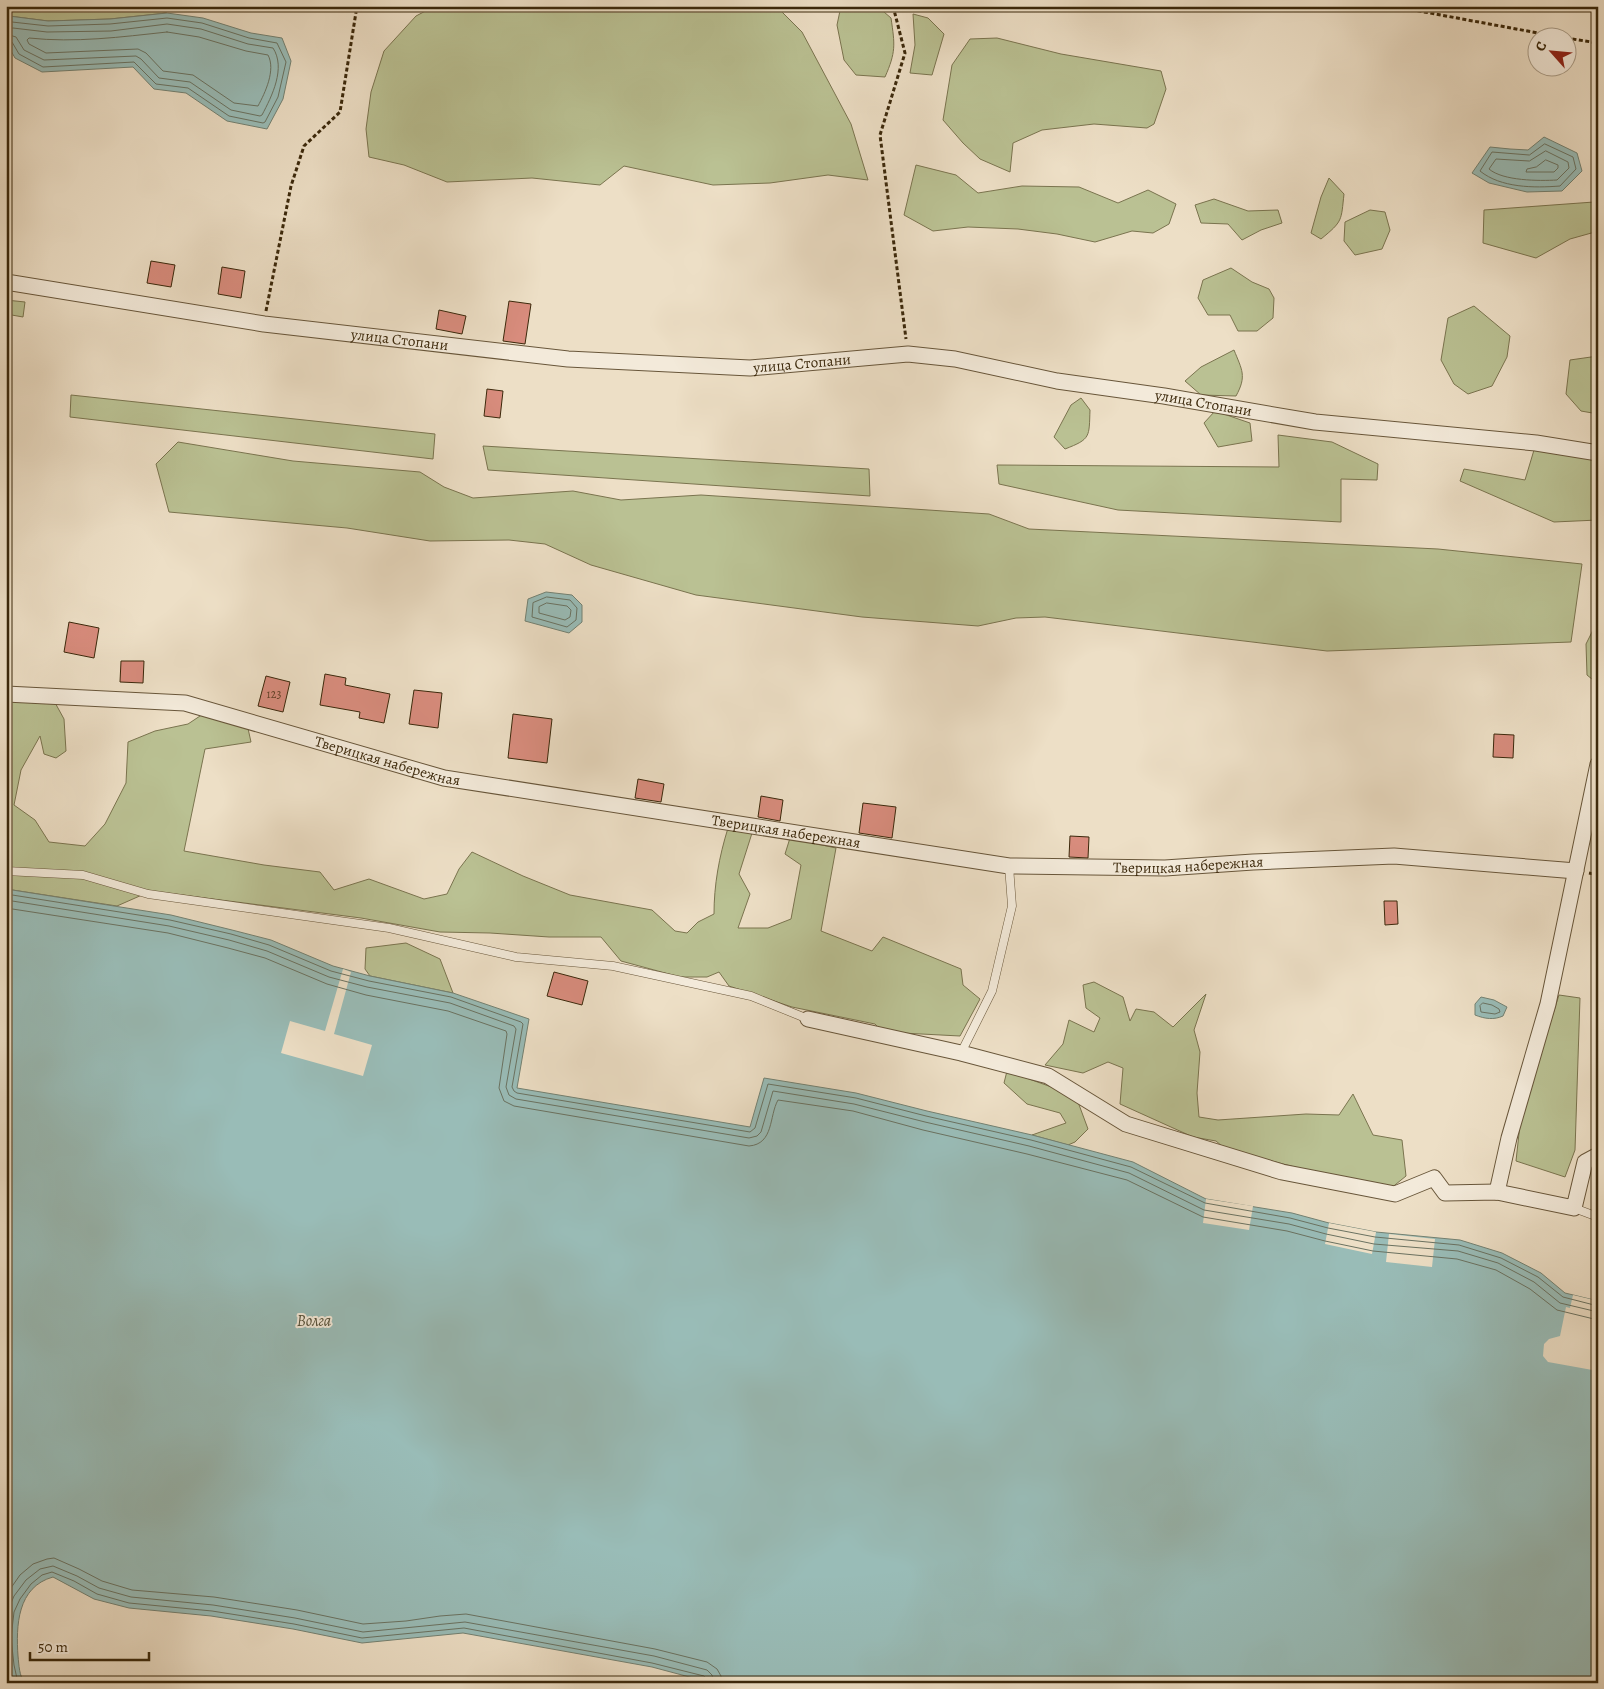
<svg xmlns="http://www.w3.org/2000/svg" width="1604" height="1689" font-family="Alegreya,serif">
	<style>
		.green { fill: #bac193; stroke: #7a744f }
		.water { fill: #99bcb7; stroke: #738172 }
		.pier { fill: #eddfc6 }
		.lines { fill: none; stroke-linecap: round; stroke-linejoin: round }
		.shore { stroke: #6a7261; stroke-width: 1 }
		.building { fill: #d88c7d; stroke: #3b280b }
		.lane-casing { stroke: #68563a; stroke-width: 9 }
		.street-casing { stroke: #68563a; stroke-width: 17 }
		.path { stroke: #3b280b; stroke-width: 3; stroke-dasharray: 4 2.5; stroke-linecap: butt }
		.lane { stroke: #f3eada; stroke-width: 8 }
		.street { stroke: #f3eada; stroke-width: 15 }
		.labels { text-anchor: middle; stroke-width: 4; stroke-linejoin: round; paint-order: stroke }
		.number-label { font-size: 12px; fill: #624128 }
		.street-label { font-size: 15px; fill: #3b280b; stroke: #f3eada }
		.water-label { font-size: 16px; font-style: italic; fill: #524d36; stroke: #f3eada }
	</style>
	<rect width="100%" height="100%" fill="#eddfc6"/>
	<filter id="stains"><feTurbulence type="fractalNoise" baseFrequency=".004" numOctaves="4"/><feColorMatrix values="0 0 0 0 .2 0 0 0 0 .09 0 0 0 0 .02 0 0 0 .5 -.17"/></filter>
	<radialGradient id="worn" r=".72"><stop offset=".6" stop-color="#630" stop-opacity="0"/><stop offset="1" stop-color="#630" stop-opacity=".3"/></radialGradient>
	<path class="green" d="M 6,6 L 144,6 L 167,13 L 110,19 L 48,21 L 9,16 L 6,21 Z
		M 435,6 L 776,6 L 802,32 L 851,124 L 868,180 L 828,175 L 770,183 L 713,185 L 624,166 L 600,185 L 532,178 L 447,182 L 404,165 L 369,157 L 366,129 L 371,92 L 384,51 L 416,16 Z
		M 841,6 L 877,6 L 891,18 C 895,45 896,52 885,77 L 856,75 L 844,60 L 837,25 Z
		M 913,14 L 928,18 L 944,34 L 932,75 L 910,73 L 915,45 Z
		M 997,38 L 1061,54 L 1161,71 L 1166,89 L 1154,124 L 1147,128 L 1094,124 L 1042,130 L 1013,143 L 1010,172 L 980,159 L 963,143 L 943,120 L 952,65 L 970,39 Z
		M 916,165 L 956,175 L 978,193 L 1022,186 L 1079,187 L 1118,203 L 1148,190 L 1176,204 L 1169,224 L 1153,233 L 1132,231 L 1095,242 L 1057,234 L 1018,229 L 968,227 L 933,231 L 904,215 Z
		M 1329,178 L 1344,194 C 1341,221 1343,221 1321,239 L 1311,233 L 1321,197 Z
		M 1214,199 L 1248,211 L 1278,210 L 1282,223 L 1261,230 L 1242,240 L 1228,224 L 1201,223 L 1195,205 Z
		M 1594,202 C 1597,213 1599,221 1595,232 L 1570,239 L 1536,258 L 1483,243 L 1484,210 Z
		M 1370,210 L 1385,212 L 1390,230 L 1382,249 L 1355,255 L 1344,241 L 1345,222 Z
		M 1231,268 L 1252,282 L 1269,289 L 1274,298 L 1273,318 L 1257,331 L 1238,331 L 1230,315 L 1208,315 L 1198,298 L 1203,280 Z
		M 6,300 L 25,302 L 23,317 L 6,314 Z
		M 1474,306 L 1510,336 L 1507,357 L 1492,386 L 1468,394 L 1454,384 L 1441,360 L 1448,318 Z
		M 1234,350 C 1242,370 1247,376 1236,396 L 1201,395 L 1185,381 L 1201,367 Z
		M 1598,356 L 1598,414 L 1581,411 L 1566,394 L 1570,360 Z
		M 71,395 L 435,434 L 433,459 L 70,417 Z
		M 1081,398 L 1090,410 C 1089,437 1091,439 1065,449 L 1054,437 L 1071,405 Z
		M 1215,411 L 1250,423 L 1252,441 L 1218,447 L 1204,423 Z
		M 1278,435 L 1332,442 L 1378,464 L 1377,480 L 1341,479 L 1341,522 L 1118,510 L 999,484 L 997,465 L 1279,467 Z
		M 178,442 L 293,461 L 420,472 L 444,487 L 473,498 L 573,491 L 621,500 L 701,495 L 989,514 L 1029,529 L 1438,549 L 1582,564 L 1571,642 L 1327,651 L 1045,617 L 1016,618 L 978,626 L 862,617 L 696,595 L 591,565 L 545,544 L 509,540 L 430,541 L 347,528 L 169,512 L 156,464 Z
		M 483,446 L 869,469 L 870,496 L 488,470 Z
		M 1534,450 L 1591,456 L 1598,461 L 1598,520 L 1554,522 L 1460,481 L 1464,469 L 1525,480 Z
		M 1598,620 L 1598,684 L 1587,675 L 1586,644 Z
		M 6,697 L 53,699 L 64,719 L 66,751 L 56,758 L 44,754 L 40,736 L 21,770 L 14,805 L 35,820 L 49,842 L 85,846 L 105,824 L 126,783 L 128,742 L 155,731 L 188,724 L 203,714 L 247,724 L 251,742 L 205,749 L 184,851 L 264,865 L 320,872 L 334,890 L 369,879 L 424,899 L 447,894 L 459,869 L 472,852 L 523,876 L 570,895 L 652,910 L 675,931 L 687,933 L 698,922 L 714,914 C 714,885 719,857 728,828 L 753,830 L 739,874 L 750,894 L 738,928 L 768,928 L 791,919 L 801,865 L 785,854 L 790,838 L 836,848 L 821,931 L 872,951 L 883,937 L 961,969 L 963,985 L 980,999 L 960,1036 L 883,1032 L 875,1024 L 792,1007 L 729,986 L 719,972 L 707,977 L 680,977 L 621,961 L 601,937 L 549,937 L 490,933 L 440,932 L 361,918 L 151,891 L 117,906 L 6,889 Z
		M 406,943 L 440,959 L 453,993 L 370,976 L 365,969 L 366,948 Z
		M 1094,982 L 1123,997 L 1130,1021 L 1136,1009 L 1154,1012 L 1173,1027 L 1206,994 L 1194,1030 L 1200,1052 L 1197,1093 L 1199,1117 L 1218,1120 L 1306,1114 L 1339,1115 L 1353,1094 L 1373,1135 L 1402,1140 L 1406,1176 L 1390,1189 L 1339,1179 L 1276,1162 L 1229,1152 L 1216,1141 L 1193,1137 L 1120,1104 L 1123,1068 L 1108,1062 L 1083,1073 L 1045,1065 L 1063,1044 L 1069,1020 L 1094,1032 L 1100,1018 L 1086,1008 L 1083,985 Z
		M 1559,995 L 1580,998 L 1575,1150 L 1565,1177 L 1516,1161 L 1521,1115 Z
		M 1007,1071 L 1057,1089 L 1078,1102 L 1088,1129 L 1075,1142 L 1068,1145 L 1032,1135 L 1066,1123 L 1060,1113 L 1027,1104 L 1004,1083 Z"/>
	<path class="water" d="M 167,13 L 203,18 L 251,33 L 282,38 L 291,61 L 283,99 L 267,129 L 227,121 L 186,93 L 154,89 L 133,67 L 42,72 L 15,58 L 6,42 L 6,21 L 9,16 L 48,21 L 110,19 Z
		M 1544,137 L 1577,153 L 1582,171 L 1562,191 L 1527,192 L 1489,183 L 1472,173 L 1490,147 L 1510,149 L 1528,150 Z
		M 546,592 L 572,595 L 582,605 L 582,622 L 569,633 L 525,621 L 528,599 Z
		M 6,889 L 171,915 L 232,930 L 271,940 L 333,966 L 370,976 L 453,993 L 529,1019 L 517,1088 L 750,1127 L 764,1078 L 856,1093 L 927,1111 L 1032,1135 L 1133,1162 L 1206,1199 L 1292,1213 L 1329,1223 L 1376,1232 L 1460,1240 L 1502,1253 L 1541,1273 L 1565,1293 L 1598,1301 L 1598,1683 L 712,1683 L 652,1667 L 463,1633 L 362,1643 L 293,1629 L 211,1616 L 129,1608 L 94,1599 L 53,1577 C 17,1587 16,1626 18,1656 C 19,1665 19,1676 25,1683 L 6,1683 Z
		M 1481,997 L 1494,1000 L 1507,1007 L 1503,1016 C 1494,1020 1485,1019 1475,1015 L 1475,1004 Z"/>
	<path class="pier" d="M 343,969 L 351,972 L 334,1034 L 372,1045 L 363,1076 L 281,1053 L 290,1021 L 325,1031 Z
		M 1206,1199 L 1253,1206 L 1249,1230 L 1203,1223 Z
		M 1329,1223 L 1376,1232 L 1372,1254 L 1325,1244 Z
		M 1389,1234 L 1435,1239 L 1432,1267 L 1386,1262 Z
		M 1573,1295 L 1598,1301 L 1598,1371 L 1548,1362 L 1543,1356 L 1544,1344 L 1549,1339 L 1560,1336 L 1566,1307 L 1570,1308 Z"/>
	<g class="lines">
		<path class="shore" d="M 6,22 L 12,22 L 48,26 L 110,24 L 167,18 L 202,23 L 249,38 L 277,43 L 286,62 L 278,97 L 265,122 L 263,123 L 229,116 L 188,88 L 156,84 L 134,62 L 43,67 L 19,54 L 12,42 L 6,41
			M 6,29 L 13,28 L 47,32 L 111,31 L 167,24 L 201,29 L 248,44 L 273,48 C 286,68 272,96 262,115 L 260,116 L 231,110 L 190,82 L 159,78 L 141,59 L 136,56 L 44,60 L 24,50 L 16,37 L 6,34
			M 167,32 L 199,37 L 246,51 L 268,55 C 276,70 265,93 258,106 L 234,103 L 193,75 L 163,71 L 146,53 L 138,49 L 46,53 L 29,44 L 27,40 L 29,38 C 75,43 121,37 167,32 Z
			M 1545,144 L 1573,157 L 1576,169 L 1560,186 C 1534,188 1501,188 1480,171 L 1492,152 L 1529,155 Z
			M 1546,151 L 1568,162 L 1569,168 L 1557,180 C 1539,181 1503,181 1489,169 L 1496,159 L 1529,161 Z
			M 1546,160 L 1558,165 L 1558,168 L 1554,172 L 1526,172 L 1527,169 L 1536,167 Z
			M 547,597 L 570,600 L 577,608 L 576,620 L 567,627 L 532,617 L 533,603 Z
			M 547,603 L 567,606 L 571,610 L 570,617 L 565,620 L 539,613 L 539,607 Z
			M 6,894 L 170,920 L 231,934 L 269,945 L 331,971 L 369,981 L 451,997 L 521,1022 L 523,1024 L 512,1087 L 514,1091 L 517,1093 L 750,1132 L 755,1128 L 768,1084 L 856,1098 L 926,1116 L 1031,1140 L 1131,1167 L 1205,1203 L 1290,1218 L 1328,1228 L 1375,1237 L 1459,1245 L 1501,1258 L 1538,1277 L 1563,1297 L 1598,1306
			M 6,900 L 169,926 L 229,940 L 267,951 L 329,977 L 367,987 L 450,1003 L 514,1026 L 516,1029 L 506,1087 L 509,1095 L 516,1099 L 749,1138 L 757,1136 L 761,1132 L 773,1091 L 854,1104 L 925,1122 L 1029,1146 L 1129,1173 L 1204,1210 L 1289,1224 L 1326,1234 L 1374,1244 L 1458,1251 L 1498,1263 L 1534,1282 L 1560,1303 L 1598,1312
			M 6,908 L 168,933 L 228,948 L 265,958 L 327,984 L 366,995 L 448,1011 L 506,1031 L 507,1034 L 499,1088 L 504,1101 L 514,1106 L 749,1146 C 774,1144 769,1116 778,1100 L 853,1111 L 923,1130 L 1027,1154 L 1127,1180 L 1203,1217 L 1287,1231 L 1325,1241 L 1373,1251 L 1457,1259 L 1496,1270 L 1530,1289 L 1557,1310 L 1598,1320
			M 1483,1003 L 1492,1005 L 1499,1009 L 1500,1012 L 1495,1014 L 1481,1012 L 1480,1006 Z
			M 6,1595 L 20,1575 L 33,1564 L 47,1559 L 54,1558 L 79,1569 L 102,1581 L 132,1590 L 214,1597 L 297,1610 L 363,1624 L 406,1621 L 440,1616 L 466,1614 L 655,1649 L 707,1662 L 717,1669 L 721,1676 L 722,1683
			M 6,1626 L 9,1608 L 14,1596 L 26,1580 L 40,1569 L 53,1566 L 77,1576 L 99,1588 L 131,1597 L 213,1605 L 295,1618 L 363,1632 L 465,1622 L 654,1656 L 707,1670 L 712,1675 L 714,1683
			M 18,1683 L 14,1665 L 11,1638 L 14,1612 L 20,1599 L 31,1584 L 42,1575 L 52,1572 L 74,1581 L 97,1594 L 129,1603 L 212,1611 L 294,1624 L 362,1638 L 464,1628 L 652,1663 L 704,1676 L 707,1679 L 708,1683"/>
	</g>
	<path class="building" d="M 151,261 L 175,265 L 171,287 L 147,283 Z
		M 222,267 L 245,271 L 241,298 L 218,294 Z
		M 509,301 L 531,304 L 525,344 L 503,341 Z
		M 439,310 L 466,316 L 462,334 L 436,329 Z
		M 487,389 L 503,391 L 500,418 L 484,416 Z
		M 69,622 L 99,628 L 94,658 L 64,652 Z
		M 121,661 L 144,661 L 143,683 L 120,682 Z
		M 325,674 L 346,678 L 345,685 L 390,694 L 384,723 L 359,718 L 360,712 L 320,705 Z
		M 266,676 L 290,682 L 283,712 L 258,706 Z
		M 414,690 L 442,693 L 438,728 L 409,724 Z
		M 513,714 L 552,719 L 547,763 L 508,758 Z
		M 1494,734 L 1514,735 L 1513,758 L 1493,757 Z
		M 638,779 L 664,784 L 661,802 L 635,798 Z
		M 761,796 L 783,800 L 780,821 L 758,817 Z
		M 863,803 L 896,807 L 892,838 L 859,833 Z
		M 1070,836 L 1089,837 L 1088,858 L 1069,857 Z
		M 1384,901 L 1397,901 L 1398,924 L 1385,925 Z
		M 554,972 L 588,981 L 582,1005 L 547,996 Z"/>
	<g class="lines">
		<defs>
			<path id="lane" d="M 6,871 L 83,875 L 148,894 L 389,928 L 516,957 L 613,966 L 751,996 L 808,1019
				M 961,1053 L 992,991 L 1012,906 L 1009,866
				M 1574,1208 L 1598,1217"/>
			<g id="street">
				<path id="s1" d="M 6,282 L 264,324 L 568,359 L 750,368 L 908,354 L 955,359 L 1057,381 L 1164,396 L 1315,422 L 1536,443 L 1598,453"/>
				<path id="s2" d="M 6,694 L 185,703 L 444,778 L 1009,866 L 1165,868 L 1253,862 L 1394,856 L 1576,871"/>
				<path d="M 808,1019 L 961,1053 L 1048,1076 L 1126,1124 L 1282,1172 L 1395,1194 L 1434,1178 L 1445,1193 L 1497,1192 L 1574,1208 L 1585,1162 L 1598,1155"/>
				<path d="M 1497,1192 L 1509,1138 L 1548,1004 L 1598,764"/>
			</g>
		</defs>
		<use href="#lane" class="lane-casing"/>
		<use href="#street" class="street-casing"/>
		<path class="path" d="M 893,6 L 905,53 L 880,135 L 906,339
			M 1392,6 L 1565,38
			M 1566,38 L 1598,43
			M 266,311 L 291,186 L 304,146 L 340,112 L 357,6
			M 1589,873 L 1598,875"/>
		<use href="#lane" class="lane"/>
		<use href="#street" class="street"/>
	</g>
	<g class="labels">
		<g class="number-label">
			<text x="274" y="698">123</text>
		</g>
		<g class="street-label">
			<text dy="5" stroke="none"><textPath href="#s1" startOffset="398">улица Стопани</textPath></text>
			<text dy="5" stroke="none"><textPath href="#s1" startOffset="802">улица Стопани</textPath></text>
			<text dy="5" stroke="none"><textPath href="#s1" startOffset="1208">улица Стопани</textPath></text>
			<text dy="5" stroke="none"><textPath href="#s2" startOffset="390">Тверицкая набережная</textPath></text>
			<text dy="5" stroke="none"><textPath href="#s2" startOffset="795">Тверицкая набережная</textPath></text>
			<text dy="5" stroke="none"><textPath href="#s2" startOffset="1200">Тверицкая набережная</textPath></text>
		</g>
		<g class="water-label">
			<text x="314" y="1326">Волга</text>
		</g>
	</g>
	<rect width="1604" height="1689" fill="none" stroke="#eddfc6" stroke-width="25"/>
	<rect x="8" y="8" width="1589" height="1674" fill="none" stroke="#3b280b" stroke-width="2.5"/>
	<rect x="12" y="12" width="1579" height="1664" fill="none" stroke="#3b280b"/>
	<g transform="translate(1552 52) rotate(297)"><circle r="24" fill="#f3eada" stroke="#a99c87"/>
	<path d="M0-4L9 19L0 12L-9 19Z" fill="#8f2418"/>
	<text y="-8" font-size="14" font-weight="bold" text-anchor="middle" fill="#3b280b">С</text>
	</g>
	<path d="M30 1652v8h119v-8" fill="none" stroke="#3b280b" stroke-width="2.5"/>
	<text x="38" y="1652" font-size="15" fill="#3b280b" stroke="#f3eada" stroke-width="4" paint-order="stroke">50 m</text>
	<rect width="100%" height="100%" filter="url(#stains)"/>
	<rect width="100%" height="100%" fill="url(#worn)"/>
</svg>
